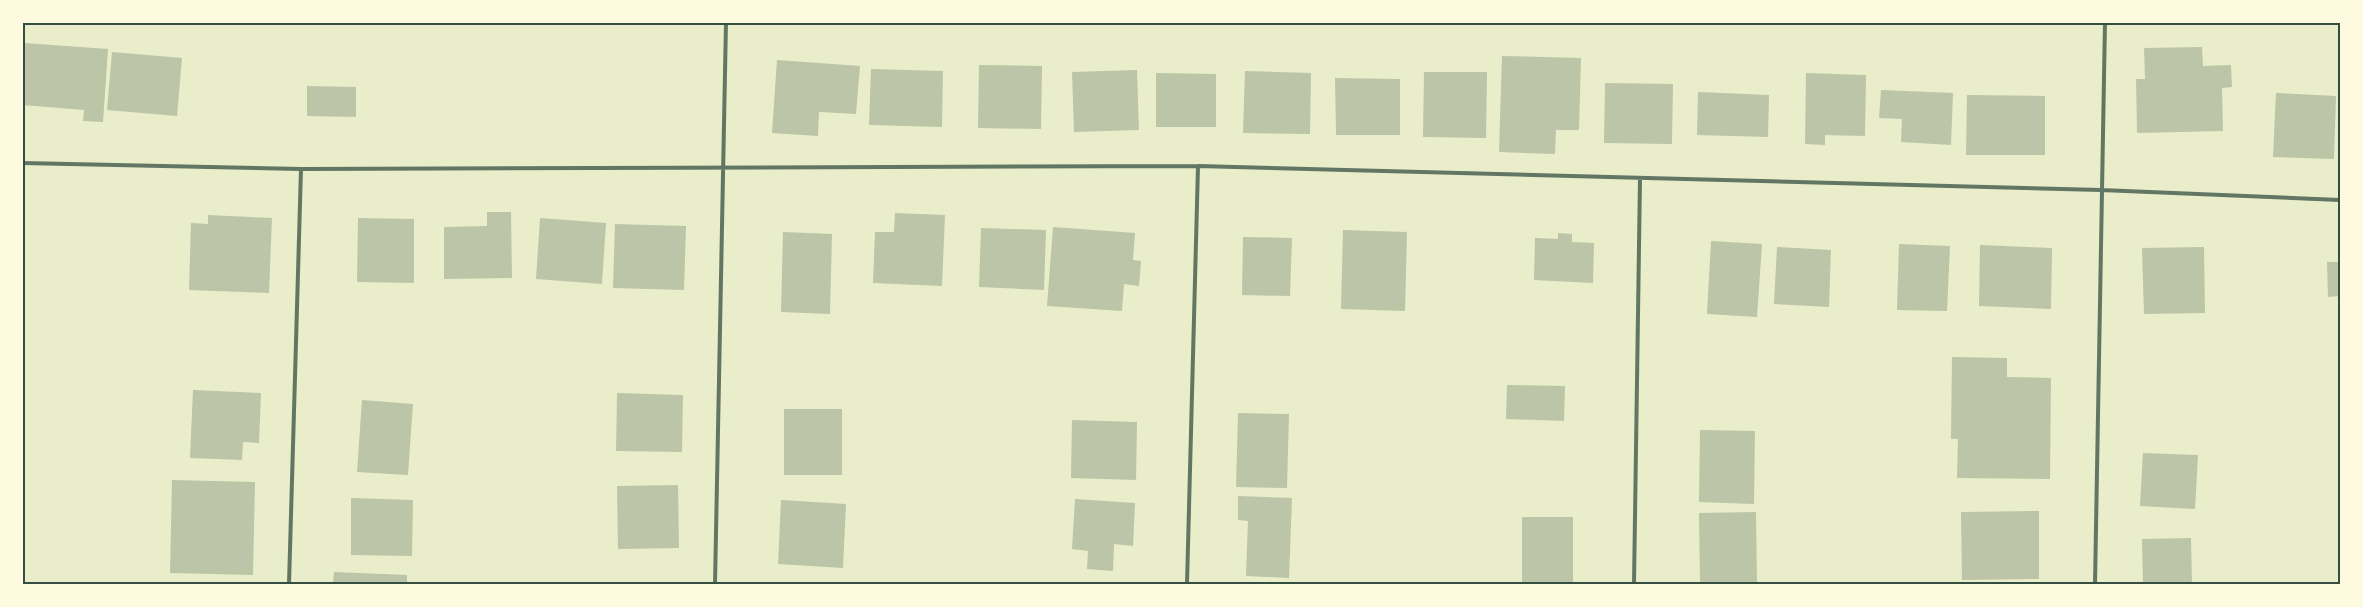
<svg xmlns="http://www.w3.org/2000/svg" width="2363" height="607" font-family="Barlow,sans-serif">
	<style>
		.building { fill: #bcc5a7 }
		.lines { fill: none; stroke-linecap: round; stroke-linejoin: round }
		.service { stroke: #617663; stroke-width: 4 }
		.neatline { fill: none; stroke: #344e41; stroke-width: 2 }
	</style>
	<rect width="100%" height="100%" fill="#e9edc9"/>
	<path class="building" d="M 24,43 L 108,49 L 103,122 L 83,121 L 84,110 L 22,105 Z
		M 2202,47 L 2203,66 L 2231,65 L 2232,87 L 2222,88 L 2223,131 L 2137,133 L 2136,79 L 2145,79 L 2144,48 Z
		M 112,52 L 182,58 L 177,116 L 107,110 Z
		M 1502,56 L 1581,58 L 1579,130 L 1556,130 L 1555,154 L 1499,152 Z
		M 777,60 L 860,66 L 856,114 L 819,112 L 818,136 L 772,133 Z
		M 979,65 L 1042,66 L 1041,129 L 978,128 Z
		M 871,69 L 943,71 L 942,127 L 869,125 Z
		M 1137,70 L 1139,130 L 1074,132 L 1072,72 Z
		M 1245,71 L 1311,73 L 1310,134 L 1243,133 Z
		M 1424,72 L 1487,72 L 1486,138 L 1423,137 Z
		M 1156,73 L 1216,74 L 1216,127 L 1156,127 Z
		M 1806,73 L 1866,75 L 1865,136 L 1825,135 L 1825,145 L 1805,144 Z
		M 1335,78 L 1400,79 L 1400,135 L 1336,135 Z
		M 1605,83 L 1673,84 L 1672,144 L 1604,143 Z
		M 307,86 L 356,87 L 356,117 L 307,116 Z
		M 1881,90 L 1953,93 L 1951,145 L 1901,142 L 1902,119 L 1879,118 Z
		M 1698,92 L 1769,95 L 1768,137 L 1697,135 Z
		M 2276,93 L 2336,96 L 2334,159 L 2273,157 Z
		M 1967,95 L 2045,96 L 2045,155 L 1966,155 Z
		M 487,212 L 511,212 L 512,278 L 444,279 L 444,227 L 487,226 Z
		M 895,213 L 945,215 L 942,286 L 873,283 L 875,232 L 894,232 Z
		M 208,215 L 272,218 L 269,293 L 189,290 L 191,223 L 208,224 Z
		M 358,218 L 414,219 L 414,283 L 357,282 Z
		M 540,218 L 606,223 L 602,284 L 536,279 Z
		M 615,224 L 686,226 L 684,290 L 613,288 Z
		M 1053,227 L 1135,233 L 1133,260 L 1141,261 L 1139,286 L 1124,284 L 1122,311 L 1047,306 Z
		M 981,228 L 1046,230 L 1044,290 L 979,287 Z
		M 1343,230 L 1407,232 L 1405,311 L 1341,309 Z
		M 783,232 L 832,234 L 830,314 L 781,312 Z
		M 1558,233 L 1572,234 L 1572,242 L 1594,243 L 1593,283 L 1534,280 L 1535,238 L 1558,239 Z
		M 1243,237 L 1292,238 L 1290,296 L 1242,295 Z
		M 1711,241 L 1762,244 L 1757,317 L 1707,314 Z
		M 1899,244 L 1950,246 L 1947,311 L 1897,310 Z
		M 1980,245 L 2052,248 L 2051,309 L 1979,306 Z
		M 1777,247 L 1831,250 L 1829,307 L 1774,304 Z
		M 2204,247 L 2205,313 L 2144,314 L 2142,248 Z
		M 2327,262 L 2340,262 L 2340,296 L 2328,297 Z
		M 1952,357 L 2007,358 L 2007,377 L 2051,378 L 2050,479 L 1957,478 L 1958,439 L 1951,439 Z
		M 1507,385 L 1565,386 L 1564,421 L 1506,419 Z
		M 193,390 L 261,393 L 259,443 L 243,442 L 242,460 L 190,458 Z
		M 617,393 L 683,395 L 682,452 L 616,451 Z
		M 362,400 L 413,404 L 408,475 L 357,472 Z
		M 784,409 L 842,409 L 842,475 L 784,475 Z
		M 1238,413 L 1289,414 L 1287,488 L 1236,487 Z
		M 1072,420 L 1137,422 L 1136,480 L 1071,478 Z
		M 1700,430 L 1755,431 L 1754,504 L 1699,502 Z
		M 2143,453 L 2198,455 L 2195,509 L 2140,506 Z
		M 172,480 L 255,482 L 253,575 L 170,573 Z
		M 678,485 L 679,548 L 618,549 L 617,486 Z
		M 1238,496 L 1292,498 L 1289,578 L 1246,576 L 1248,521 L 1238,520 Z
		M 351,498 L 413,500 L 412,556 L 351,555 Z
		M 1075,499 L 1135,503 L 1133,546 L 1114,544 L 1113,571 L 1087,569 L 1088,551 L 1072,549 Z
		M 781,500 L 846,504 L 843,568 L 778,564 Z
		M 2039,511 L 2039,579 L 1962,580 L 1961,512 Z
		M 1756,512 L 1757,584 L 1700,584 L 1699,513 Z
		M 1522,517 L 1573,517 L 1573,584 L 1522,584 Z
		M 2191,538 L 2192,584 L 2143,584 L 2142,539 Z
		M 334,572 L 407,575 L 407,584 L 333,584 Z"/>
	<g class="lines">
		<path class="service" d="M 22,163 L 301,169 L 1198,166 L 2101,190 L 2340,200
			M 289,584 L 301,169
			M 715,584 L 726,22
			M 1187,584 L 1198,166
			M 1634,584 L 1640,179
			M 2095,584 L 2105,22"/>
	</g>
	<rect width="2363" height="607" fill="none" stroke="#fefae0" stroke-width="48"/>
	<rect x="24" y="24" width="2315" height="559" class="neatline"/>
</svg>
